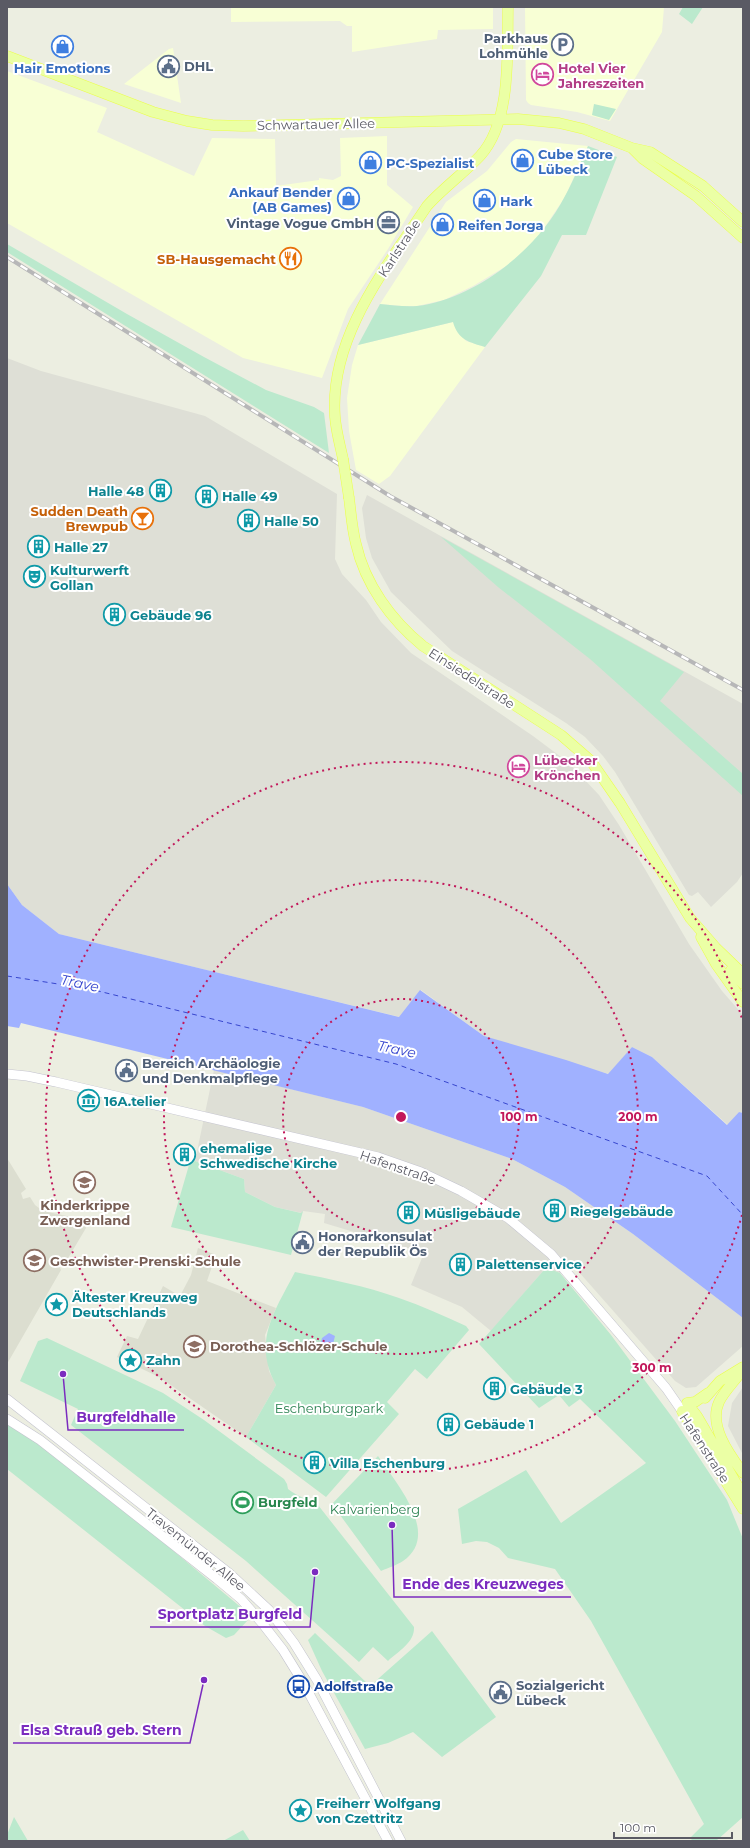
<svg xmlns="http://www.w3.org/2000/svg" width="750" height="1848" font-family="Montserrat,sans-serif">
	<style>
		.commercial { fill: #f8ffd5 }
		.industrial { fill: #dedfd6 }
		.education { fill: #dcded0 }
		.green { fill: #bbe9cd }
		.water { fill: #a0b1ff }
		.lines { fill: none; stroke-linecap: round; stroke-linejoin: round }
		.ferry { stroke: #3746ce; stroke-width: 1; stroke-dasharray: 5 4; stroke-linecap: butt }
		.secondary-casing { stroke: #c3c3ce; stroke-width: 10 }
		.primary-casing { stroke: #ebff49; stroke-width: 11 }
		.secondary { stroke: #fff; stroke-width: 9 }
		.primary { stroke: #ebffa5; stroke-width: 10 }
		.rail-casing { stroke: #b7b7b8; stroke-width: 4 }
		.rail { stroke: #fff; stroke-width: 2.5; stroke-dasharray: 8; stroke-linecap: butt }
		.primary-bridge-casing { stroke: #ebff49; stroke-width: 11; stroke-linecap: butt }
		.primary-bridge { stroke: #ebffa5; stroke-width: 10 }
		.ring { fill: none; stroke: #c2185b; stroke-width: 2; stroke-dasharray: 2 4 }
		.labels { text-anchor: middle; stroke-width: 4; stroke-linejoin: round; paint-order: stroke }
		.service-label { font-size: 13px; font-weight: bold; fill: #4e5e75; stroke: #fff; text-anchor: start }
		.shop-label { font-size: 13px; font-weight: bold; fill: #366cbe; stroke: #fff; text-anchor: start }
		.hotel-label { font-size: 13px; font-weight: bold; fill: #b23c85; stroke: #fff; text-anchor: start }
		.street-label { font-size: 13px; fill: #5a5a64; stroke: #fff }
		.food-label { font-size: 13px; font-weight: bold; fill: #c56008; stroke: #fff; text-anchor: end }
		.culture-label { font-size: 13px; font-weight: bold; fill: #0d838f; stroke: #fff; text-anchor: start }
		.education-label { font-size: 13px; font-weight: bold; fill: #785e54; stroke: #fff; text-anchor: start }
		.park-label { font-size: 13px; fill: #2b8251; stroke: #fff }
		.leisure-label { font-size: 13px; font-weight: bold; fill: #27864d; stroke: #fff; text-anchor: start }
		.transit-label { font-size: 13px; font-weight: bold; fill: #164399; stroke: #fff; text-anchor: start }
		.water-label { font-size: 14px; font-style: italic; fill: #3746ce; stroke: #fff }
		.centre { fill: #c2185b; stroke: #fff; stroke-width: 2 }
		.ring-label { font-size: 12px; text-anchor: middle; font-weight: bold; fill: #c2185b; stroke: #fff; stroke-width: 4; stroke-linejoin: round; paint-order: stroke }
		.leader { fill: none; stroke: #7b2cbf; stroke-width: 1.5 }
		.callout-dot { fill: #7b2cbf; stroke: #fff; stroke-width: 1.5 }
		.callout-label { font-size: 14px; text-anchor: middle; font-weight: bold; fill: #7b2cbf; stroke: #fff; stroke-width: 4; stroke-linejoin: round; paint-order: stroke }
	</style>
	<rect width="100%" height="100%" fill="#eceee1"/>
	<path class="commercial" d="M 231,7 L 493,7 L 493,29 L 438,30 L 437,39 L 352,52 L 352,26 L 347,26 L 340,21 L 231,22 Z
		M 525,7 L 664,7 L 662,32 L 610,121 L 577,112 L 531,105 L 528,103 L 526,100 Z
		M 173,48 L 181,103 L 124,84 L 169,49 Z
		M 7,71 L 107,108 L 97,132 L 194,176 L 212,138 L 275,139 L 276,186 L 319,180 L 319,178 L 333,180 L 341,176 L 340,138 L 387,136 L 387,185 L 413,207 L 388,249 L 348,309 L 322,378 L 243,358 L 7,223 Z
		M 516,139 L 588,146 L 565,197 L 536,240 L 508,265 L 473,286 L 444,300 L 417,306 L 402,306 L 380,304 L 446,202 L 487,171 L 511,142 Z
		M 453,322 L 466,341 L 485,347 L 390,476 L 379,484 L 356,470 L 349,431 L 347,398 L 352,365 L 358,345 Z"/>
	<path class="industrial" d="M 7,358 L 41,371 L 205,416 L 337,494 L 335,559 L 342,574 L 366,600 L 381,622 L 411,653 L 533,736 L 569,763 L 599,795 L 619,825 L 689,944 L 722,991 L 743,1015 L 743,1113 L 739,1112 L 728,1125 L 652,1057 L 632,1047 L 609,1074 L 496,1043 L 484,1036 L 421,990 L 400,1017 L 59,934 L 22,905 L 7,884 Z
		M 367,495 L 743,704 L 743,873 L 737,882 L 711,907 L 698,892 L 692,896 L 689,895 L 615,772 L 603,756 L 585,737 L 566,723 L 452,651 L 391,592 L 372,558 L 366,538 L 362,508 Z
		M 214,1070 L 363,1107 L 512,1159 L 565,1187 L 633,1234 L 743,1318 L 743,1346 L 696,1387 L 686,1388 L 675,1381 L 571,1263 L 560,1273 L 550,1269 L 544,1270 L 491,1331 L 462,1307 L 411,1285 L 424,1253 L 324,1223 L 325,1214 L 303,1211 L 302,1213 L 275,1207 L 245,1192 L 244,1179 L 195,1161 Z
		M 743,1387 L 743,1455 L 728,1426 L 732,1403 Z"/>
	<path class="education" d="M 7,1158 L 26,1189 L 21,1193 L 23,1199 L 30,1197 L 35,1205 L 43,1211 L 81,1219 L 86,1228 L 67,1260 L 64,1258 L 59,1266 L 61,1270 L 7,1364 Z
		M 198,1248 L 216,1255 L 207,1281 L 276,1308 L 265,1335 L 269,1371 L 276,1385 L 246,1437 L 159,1377 L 117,1357 L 127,1336 L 138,1339 L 163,1286 L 180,1296 L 191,1275 Z"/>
	<path class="green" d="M 683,7 L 703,7 L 692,24 L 679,14 Z
		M 594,104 L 616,109 L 609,120 L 592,115 Z
		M 588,146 L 617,157 L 586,235 L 562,235 L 541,276 L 485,347 C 469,342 458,340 453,322 L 358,345 L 380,304 C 392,305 404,307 417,306 C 477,298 538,249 565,196 C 574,180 580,163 588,146 Z
		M 7,244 L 127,314 L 204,357 L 266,390 L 314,407 L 324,413 L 329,453 L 7,252 Z
		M 441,537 L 684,672 L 660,701 L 743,774 L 743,796 L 590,659 L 498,587 Z
		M 195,1161 L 244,1179 L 245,1192 L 275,1207 L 301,1213 L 303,1211 L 291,1255 L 171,1227 L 189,1165 Z
		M 550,1269 L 560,1273 L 611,1335 L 675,1421 L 727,1500 L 743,1539 L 743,1817 L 716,1841 L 693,1841 L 690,1838 L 704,1824 L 591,1621 L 555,1569 L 508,1558 L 499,1548 L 487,1542 L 476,1541 L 462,1544 L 458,1509 L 526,1470 L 561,1523 L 646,1463 L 580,1399 L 569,1407 L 559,1395 L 539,1408 L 479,1344 L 544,1270 Z
		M 295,1272 C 330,1279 365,1286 399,1298 C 422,1306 444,1316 466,1326 L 469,1330 L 427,1379 L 415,1369 L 387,1402 L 399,1414 L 326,1497 L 246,1437 L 276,1385 C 252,1341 275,1311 295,1272 Z
		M 47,1338 L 163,1393 L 204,1420 L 284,1479 L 287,1484 L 288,1489 C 298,1497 308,1499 318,1505 L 414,1627 C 415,1642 399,1651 388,1661 L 373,1647 L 359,1662 L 246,1561 L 71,1425 L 78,1409 L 20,1381 L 38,1341 Z
		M 7,1421 L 16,1426 L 164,1543 L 243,1609 L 249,1619 L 234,1635 L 226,1638 L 205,1626 L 7,1469 Z
		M 378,1456 C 395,1482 442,1534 403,1561 C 397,1565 388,1568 381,1571 L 332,1504 Z
		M 432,1631 L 496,1717 L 442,1757 L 413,1732 L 388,1743 L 365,1749 L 322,1671 L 308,1640 L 315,1633 L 370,1686 Z
		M 14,1817 L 28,1841 L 7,1841 L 7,1835 Z
		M 243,1830 L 250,1841 L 223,1841 Z"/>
	<path class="water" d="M 7,884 L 22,905 L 59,934 L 399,1017 L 420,990 L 484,1036 L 566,1060 L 608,1074 L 632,1047 L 652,1057 L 727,1125 L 739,1112 L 743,1113 L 743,1318 L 633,1234 L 565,1187 L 512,1159 L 363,1107 L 21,1023 L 19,1028 L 7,1026 Z
		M 329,1333 L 335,1336 L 333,1344 L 326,1350 L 319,1351 L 322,1338 Z"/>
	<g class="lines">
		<path class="ferry" d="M 7,976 L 90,989 L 396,1064 L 707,1176 L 743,1215"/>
		<defs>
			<path id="secondary" d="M 7,1074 L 27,1076 L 56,1082 L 378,1157 L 421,1172 L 461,1191 L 508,1218 L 551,1254 L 666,1388 L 682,1411
				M 7,1399 L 229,1573 L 269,1610 L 294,1643 L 317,1680 L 401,1841
				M 7,1419 L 40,1440 L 217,1579 L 241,1599 L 262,1623 L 283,1650 L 304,1684 L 388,1841"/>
			<path id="primary" d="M 7,56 L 153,112 L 187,121 L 212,125 L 243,126 L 518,119 L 559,123 L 584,129 L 632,148 L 650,152 L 703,186 L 743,222
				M 632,148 L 643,159 L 696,196 L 743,238
				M 343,459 C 340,445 336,431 335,417 C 329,338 385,269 427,206 C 443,188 463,174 480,156 C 512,121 507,53 508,7
				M 349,498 C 351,513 352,529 356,544 C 365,584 391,620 423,646 L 561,735 L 591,761 L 620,803 L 690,918 L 716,948 L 743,974
				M 701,937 L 716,964 L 743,1002
				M 731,970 L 743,984
				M 743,1369 C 736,1380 724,1391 719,1402 C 708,1426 730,1455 743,1473
				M 708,1393 L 695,1402 L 687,1403 L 697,1416 L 743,1495
				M 705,1398 L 720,1381 L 743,1367
				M 682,1411 L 743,1509"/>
		</defs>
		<use href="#secondary" class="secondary-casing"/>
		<use href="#primary" class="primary-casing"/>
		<use href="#secondary" class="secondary"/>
		<use href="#primary" class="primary"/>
		<defs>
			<path id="rail" d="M 7,257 L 390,496 L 743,690"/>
		</defs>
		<use href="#rail" class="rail-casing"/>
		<use href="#rail" class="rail"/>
		<defs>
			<path id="primary-bridge" d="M 343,459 L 349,498"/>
		</defs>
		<use href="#primary-bridge" class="primary-bridge-casing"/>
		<use href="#primary-bridge" class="primary-bridge"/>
	</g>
	<g class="ring">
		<circle cx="401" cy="1117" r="118"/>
		<circle cx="401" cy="1117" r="237"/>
		<path d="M742 1215A355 355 0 1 1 742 1019"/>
	</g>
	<defs>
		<symbol id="parking-ring" viewBox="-11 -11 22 22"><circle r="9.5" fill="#fff" stroke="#5c6f8a" stroke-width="1.5"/><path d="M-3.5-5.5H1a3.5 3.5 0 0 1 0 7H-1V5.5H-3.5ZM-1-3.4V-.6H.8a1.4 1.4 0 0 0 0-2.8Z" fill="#5c6f8a"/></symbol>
		<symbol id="shop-ring" viewBox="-11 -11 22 22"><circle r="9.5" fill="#fff" stroke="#3f7fe0" stroke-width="1.5"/><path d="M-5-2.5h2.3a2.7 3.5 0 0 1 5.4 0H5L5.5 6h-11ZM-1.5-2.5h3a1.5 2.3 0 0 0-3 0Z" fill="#3f7fe0"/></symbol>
		<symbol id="civic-ring" viewBox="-11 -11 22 22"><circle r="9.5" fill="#fff" stroke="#5c6f8a" stroke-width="1.5"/><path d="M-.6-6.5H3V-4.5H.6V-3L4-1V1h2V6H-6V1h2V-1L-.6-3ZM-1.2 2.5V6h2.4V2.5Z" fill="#5c6f8a"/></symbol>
		<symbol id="hotel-ring" viewBox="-11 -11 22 22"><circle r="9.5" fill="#fff" stroke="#d1479c" stroke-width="1.5"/><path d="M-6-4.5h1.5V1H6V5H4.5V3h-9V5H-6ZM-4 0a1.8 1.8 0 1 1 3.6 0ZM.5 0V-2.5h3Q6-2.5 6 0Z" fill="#d1479c"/></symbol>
		<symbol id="office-ring" viewBox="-11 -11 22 22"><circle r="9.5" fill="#fff" stroke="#5c6f8a" stroke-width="1.5"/><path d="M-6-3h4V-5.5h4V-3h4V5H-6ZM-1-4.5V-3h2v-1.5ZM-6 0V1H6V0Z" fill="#5c6f8a"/></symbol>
		<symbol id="restaurant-ring" viewBox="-11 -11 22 22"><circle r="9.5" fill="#fff" stroke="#e8710a" stroke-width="1.5"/><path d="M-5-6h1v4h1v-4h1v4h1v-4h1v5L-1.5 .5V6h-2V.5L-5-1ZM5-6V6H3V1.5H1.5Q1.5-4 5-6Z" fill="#e8710a"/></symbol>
		<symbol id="building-ring" viewBox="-11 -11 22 22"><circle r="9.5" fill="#fff" stroke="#0f9aa8" stroke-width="1.5"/><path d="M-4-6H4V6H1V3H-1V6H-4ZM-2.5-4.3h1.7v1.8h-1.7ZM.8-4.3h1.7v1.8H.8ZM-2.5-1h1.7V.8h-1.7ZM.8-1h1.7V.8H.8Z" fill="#0f9aa8"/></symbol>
		<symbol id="bar-ring" viewBox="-11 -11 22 22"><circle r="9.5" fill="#fff" stroke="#e8710a" stroke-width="1.5"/><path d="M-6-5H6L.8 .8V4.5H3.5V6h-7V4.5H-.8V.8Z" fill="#e8710a"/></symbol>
		<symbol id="theatre-ring" viewBox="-11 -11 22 22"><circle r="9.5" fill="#fff" stroke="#0f9aa8" stroke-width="1.5"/><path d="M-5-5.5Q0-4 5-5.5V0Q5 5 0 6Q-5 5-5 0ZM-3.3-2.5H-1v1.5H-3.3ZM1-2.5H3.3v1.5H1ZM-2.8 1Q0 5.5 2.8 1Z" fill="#0f9aa8"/></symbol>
		<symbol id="museum-ring" viewBox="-11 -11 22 22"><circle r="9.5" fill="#fff" stroke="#0f9aa8" stroke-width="1.5"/><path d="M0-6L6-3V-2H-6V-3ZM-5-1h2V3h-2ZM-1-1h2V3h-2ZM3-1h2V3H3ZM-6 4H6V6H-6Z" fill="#0f9aa8"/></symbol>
		<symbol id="school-ring" viewBox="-11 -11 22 22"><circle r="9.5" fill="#fff" stroke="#8d6e63" stroke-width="1.5"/><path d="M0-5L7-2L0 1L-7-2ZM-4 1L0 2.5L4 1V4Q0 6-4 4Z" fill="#8d6e63"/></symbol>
		<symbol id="sight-ring" viewBox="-11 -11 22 22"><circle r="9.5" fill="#fff" stroke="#0f9aa8" stroke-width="1.5"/><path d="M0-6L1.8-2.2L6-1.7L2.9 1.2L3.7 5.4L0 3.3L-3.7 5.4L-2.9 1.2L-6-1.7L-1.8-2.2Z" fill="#0f9aa8"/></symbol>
		<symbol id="stadium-ring" viewBox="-11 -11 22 22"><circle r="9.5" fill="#fff" stroke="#2e9e5b" stroke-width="1.5"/><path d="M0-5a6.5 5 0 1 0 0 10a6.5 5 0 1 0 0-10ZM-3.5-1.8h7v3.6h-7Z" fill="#2e9e5b"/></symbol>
		<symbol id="bus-ring" viewBox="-11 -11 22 22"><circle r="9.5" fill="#fff" stroke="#1a4fb4" stroke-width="1.5"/><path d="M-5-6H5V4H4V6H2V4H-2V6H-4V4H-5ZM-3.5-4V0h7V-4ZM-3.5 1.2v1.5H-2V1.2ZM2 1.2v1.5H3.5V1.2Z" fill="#1a4fb4"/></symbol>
	</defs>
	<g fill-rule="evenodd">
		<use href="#parking-ring" x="550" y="32" width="25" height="25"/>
		<use href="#shop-ring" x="50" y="34" width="25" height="25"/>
		<use href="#civic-ring" x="156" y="54" width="25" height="25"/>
		<use href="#hotel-ring" x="530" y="62" width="25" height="25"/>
		<use href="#shop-ring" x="510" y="148" width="25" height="25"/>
		<use href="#shop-ring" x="358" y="150" width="25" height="25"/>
		<use href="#shop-ring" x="336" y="186" width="25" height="25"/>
		<use href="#shop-ring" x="472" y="188" width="25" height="25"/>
		<use href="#office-ring" x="376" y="210" width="25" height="25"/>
		<use href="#shop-ring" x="430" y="212" width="25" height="25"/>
		<use href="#restaurant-ring" x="278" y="246" width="25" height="25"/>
		<use href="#building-ring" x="148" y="478" width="25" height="25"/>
		<use href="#building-ring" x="194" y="484" width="25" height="25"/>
		<use href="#bar-ring" x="130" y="506" width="25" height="25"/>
		<use href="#building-ring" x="236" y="508" width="25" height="25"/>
		<use href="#building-ring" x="26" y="534" width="25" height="25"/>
		<use href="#theatre-ring" x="22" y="564" width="25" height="25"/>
		<use href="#building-ring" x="102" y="602" width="25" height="25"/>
		<use href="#hotel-ring" x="506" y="754" width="25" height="25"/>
		<use href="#civic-ring" x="114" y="1058" width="25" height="25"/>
		<use href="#museum-ring" x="76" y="1088" width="25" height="25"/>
		<use href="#building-ring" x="172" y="1142" width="25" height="25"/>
		<use href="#school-ring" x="72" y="1170" width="25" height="25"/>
		<use href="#building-ring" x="542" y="1198" width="25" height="25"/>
		<use href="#building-ring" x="396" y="1200" width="25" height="25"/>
		<use href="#civic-ring" x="290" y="1230" width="25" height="25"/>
		<use href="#school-ring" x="22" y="1248" width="25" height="25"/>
		<use href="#building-ring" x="448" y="1252" width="25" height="25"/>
		<use href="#sight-ring" x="44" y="1292" width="25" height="25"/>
		<use href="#school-ring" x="182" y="1334" width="25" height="25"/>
		<use href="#sight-ring" x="118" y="1348" width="25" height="25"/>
		<use href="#building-ring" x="482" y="1376" width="25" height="25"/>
		<use href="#building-ring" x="436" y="1412" width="25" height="25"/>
		<use href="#building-ring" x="302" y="1450" width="25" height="25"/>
		<use href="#stadium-ring" x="230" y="1490" width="25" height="25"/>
		<use href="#bus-ring" x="286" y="1674" width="25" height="25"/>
		<use href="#civic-ring" x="488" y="1680" width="25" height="25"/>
		<use href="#sight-ring" x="288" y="1798" width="25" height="25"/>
	</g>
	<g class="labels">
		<g class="service-label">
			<text x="548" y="43" text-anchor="end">Parkhaus<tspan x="548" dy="15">Lohmühle</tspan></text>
			<text x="184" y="71">DHL</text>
			<text x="374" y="228" text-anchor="end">Vintage Vogue GmbH</text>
			<text x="142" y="1068">Bereich Archäologie<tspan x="142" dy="15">und Denkmalpflege</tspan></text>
			<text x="318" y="1241">Honorarkonsulat<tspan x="318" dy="15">der Republik Ös</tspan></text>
			<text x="516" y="1690">Sozialgericht<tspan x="516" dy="15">Lübeck</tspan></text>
		</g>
		<g class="shop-label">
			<text x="62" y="73" text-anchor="middle">Hair Emotions</text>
			<text x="538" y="159">Cube Store<tspan x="538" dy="15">Lübeck</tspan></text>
			<text x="386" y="168">PC-Spezialist</text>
			<text x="332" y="197" text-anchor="end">Ankauf Bender<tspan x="332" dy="15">(AB Games)</tspan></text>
			<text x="500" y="206">Hark</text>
			<text x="458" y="230">Reifen Jorga</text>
		</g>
		<g class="hotel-label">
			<text x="558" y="73">Hotel Vier<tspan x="558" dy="15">Jahreszeiten</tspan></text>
			<text x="534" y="765">Lübecker<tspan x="534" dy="15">Krönchen</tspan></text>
		</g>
		<g class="street-label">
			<text transform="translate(316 124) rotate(-1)" y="5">Schwartauer Allee</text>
			<text transform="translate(399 248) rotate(-57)" y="5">Karlstraße</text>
			<text transform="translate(472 678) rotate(33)" y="5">Einsiedelstraße</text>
			<text transform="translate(398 1167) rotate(19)" y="5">Hafenstraße</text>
			<text transform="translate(705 1448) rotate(57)" y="5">Hafenstraße</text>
			<text transform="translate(196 1549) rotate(39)" y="5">Travemünder Allee</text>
		</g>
		<g class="food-label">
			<text x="276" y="264">SB-Hausgemacht</text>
			<text x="128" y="516">Sudden Death<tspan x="128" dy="15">Brewpub</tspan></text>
		</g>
		<g class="culture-label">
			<text x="144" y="496" text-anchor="end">Halle 48</text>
			<text x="222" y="501">Halle 49</text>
			<text x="264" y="526">Halle 50</text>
			<text x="54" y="552">Halle 27</text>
			<text x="50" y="575">Kulturwerft<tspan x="50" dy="15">Gollan</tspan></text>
			<text x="130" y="620">Gebäude 96</text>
			<text x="104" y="1106">16A.telier</text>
			<text x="200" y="1153">ehemalige<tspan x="200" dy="15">Schwedische Kirche</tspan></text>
			<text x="570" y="1216">Riegelgebäude</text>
			<text x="424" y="1218">Müsligebäude</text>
			<text x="476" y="1269">Palettenservice</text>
			<text x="72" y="1302">Ältester Kreuzweg<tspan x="72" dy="15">Deutschlands</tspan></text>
			<text x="146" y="1365">Zahn</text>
			<text x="510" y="1394">Gebäude 3</text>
			<text x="464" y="1429">Gebäude 1</text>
			<text x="330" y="1468">Villa Eschenburg</text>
			<text x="316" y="1808">Freiherr Wolfgang<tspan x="316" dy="15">von Czettritz</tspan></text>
		</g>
		<g class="education-label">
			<text x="85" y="1210" text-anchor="middle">Kinderkrippe<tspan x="85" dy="15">Zwergenland</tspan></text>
			<text x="50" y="1266">Geschwister-Prenski-Schule</text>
			<text x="210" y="1351">Dorothea-Schlözer-Schule</text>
		</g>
		<g class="park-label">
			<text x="329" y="1413">Eschenburgpark</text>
			<text x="375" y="1514">Kalvarienberg</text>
		</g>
		<g class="leisure-label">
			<text x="258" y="1507">Burgfeld</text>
		</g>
		<g class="transit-label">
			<text x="314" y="1691">Adolfstraße</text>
		</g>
		<g class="water-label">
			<text transform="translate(80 983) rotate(12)" y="5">Trave</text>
			<text transform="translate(397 1049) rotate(12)" y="5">Trave</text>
		</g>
	</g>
	<circle cx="401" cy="1117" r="6" class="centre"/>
	<g class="ring-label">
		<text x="519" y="1121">100 m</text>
		<text x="638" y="1121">200 m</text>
		<text x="652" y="1372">300 m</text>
	</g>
	<path class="leader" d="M63 1374L68 1430H184M392 1525L394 1597H571M315 1572L310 1627H150M204 1680L190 1743H13"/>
	<g class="callout-dot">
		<circle cx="63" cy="1374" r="4"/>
		<circle cx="392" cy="1525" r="4"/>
		<circle cx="315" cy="1572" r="4"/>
		<circle cx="204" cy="1680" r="4"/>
	</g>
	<g class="callout-label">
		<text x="126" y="1422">Burgfeldhalle</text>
		<text x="483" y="1589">Ende des Kreuzweges</text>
		<text x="230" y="1619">Sportplatz Burgfeld</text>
		<text x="101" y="1735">Elsa Strauß geb. Stern</text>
	</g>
	<rect width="750" height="1848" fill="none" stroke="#5a5a64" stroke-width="16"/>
	<path d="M614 1832v6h118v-6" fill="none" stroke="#5a5a64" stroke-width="2"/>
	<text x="620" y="1832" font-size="12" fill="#5a5a64" stroke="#ffffff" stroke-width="3" paint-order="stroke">100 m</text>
</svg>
